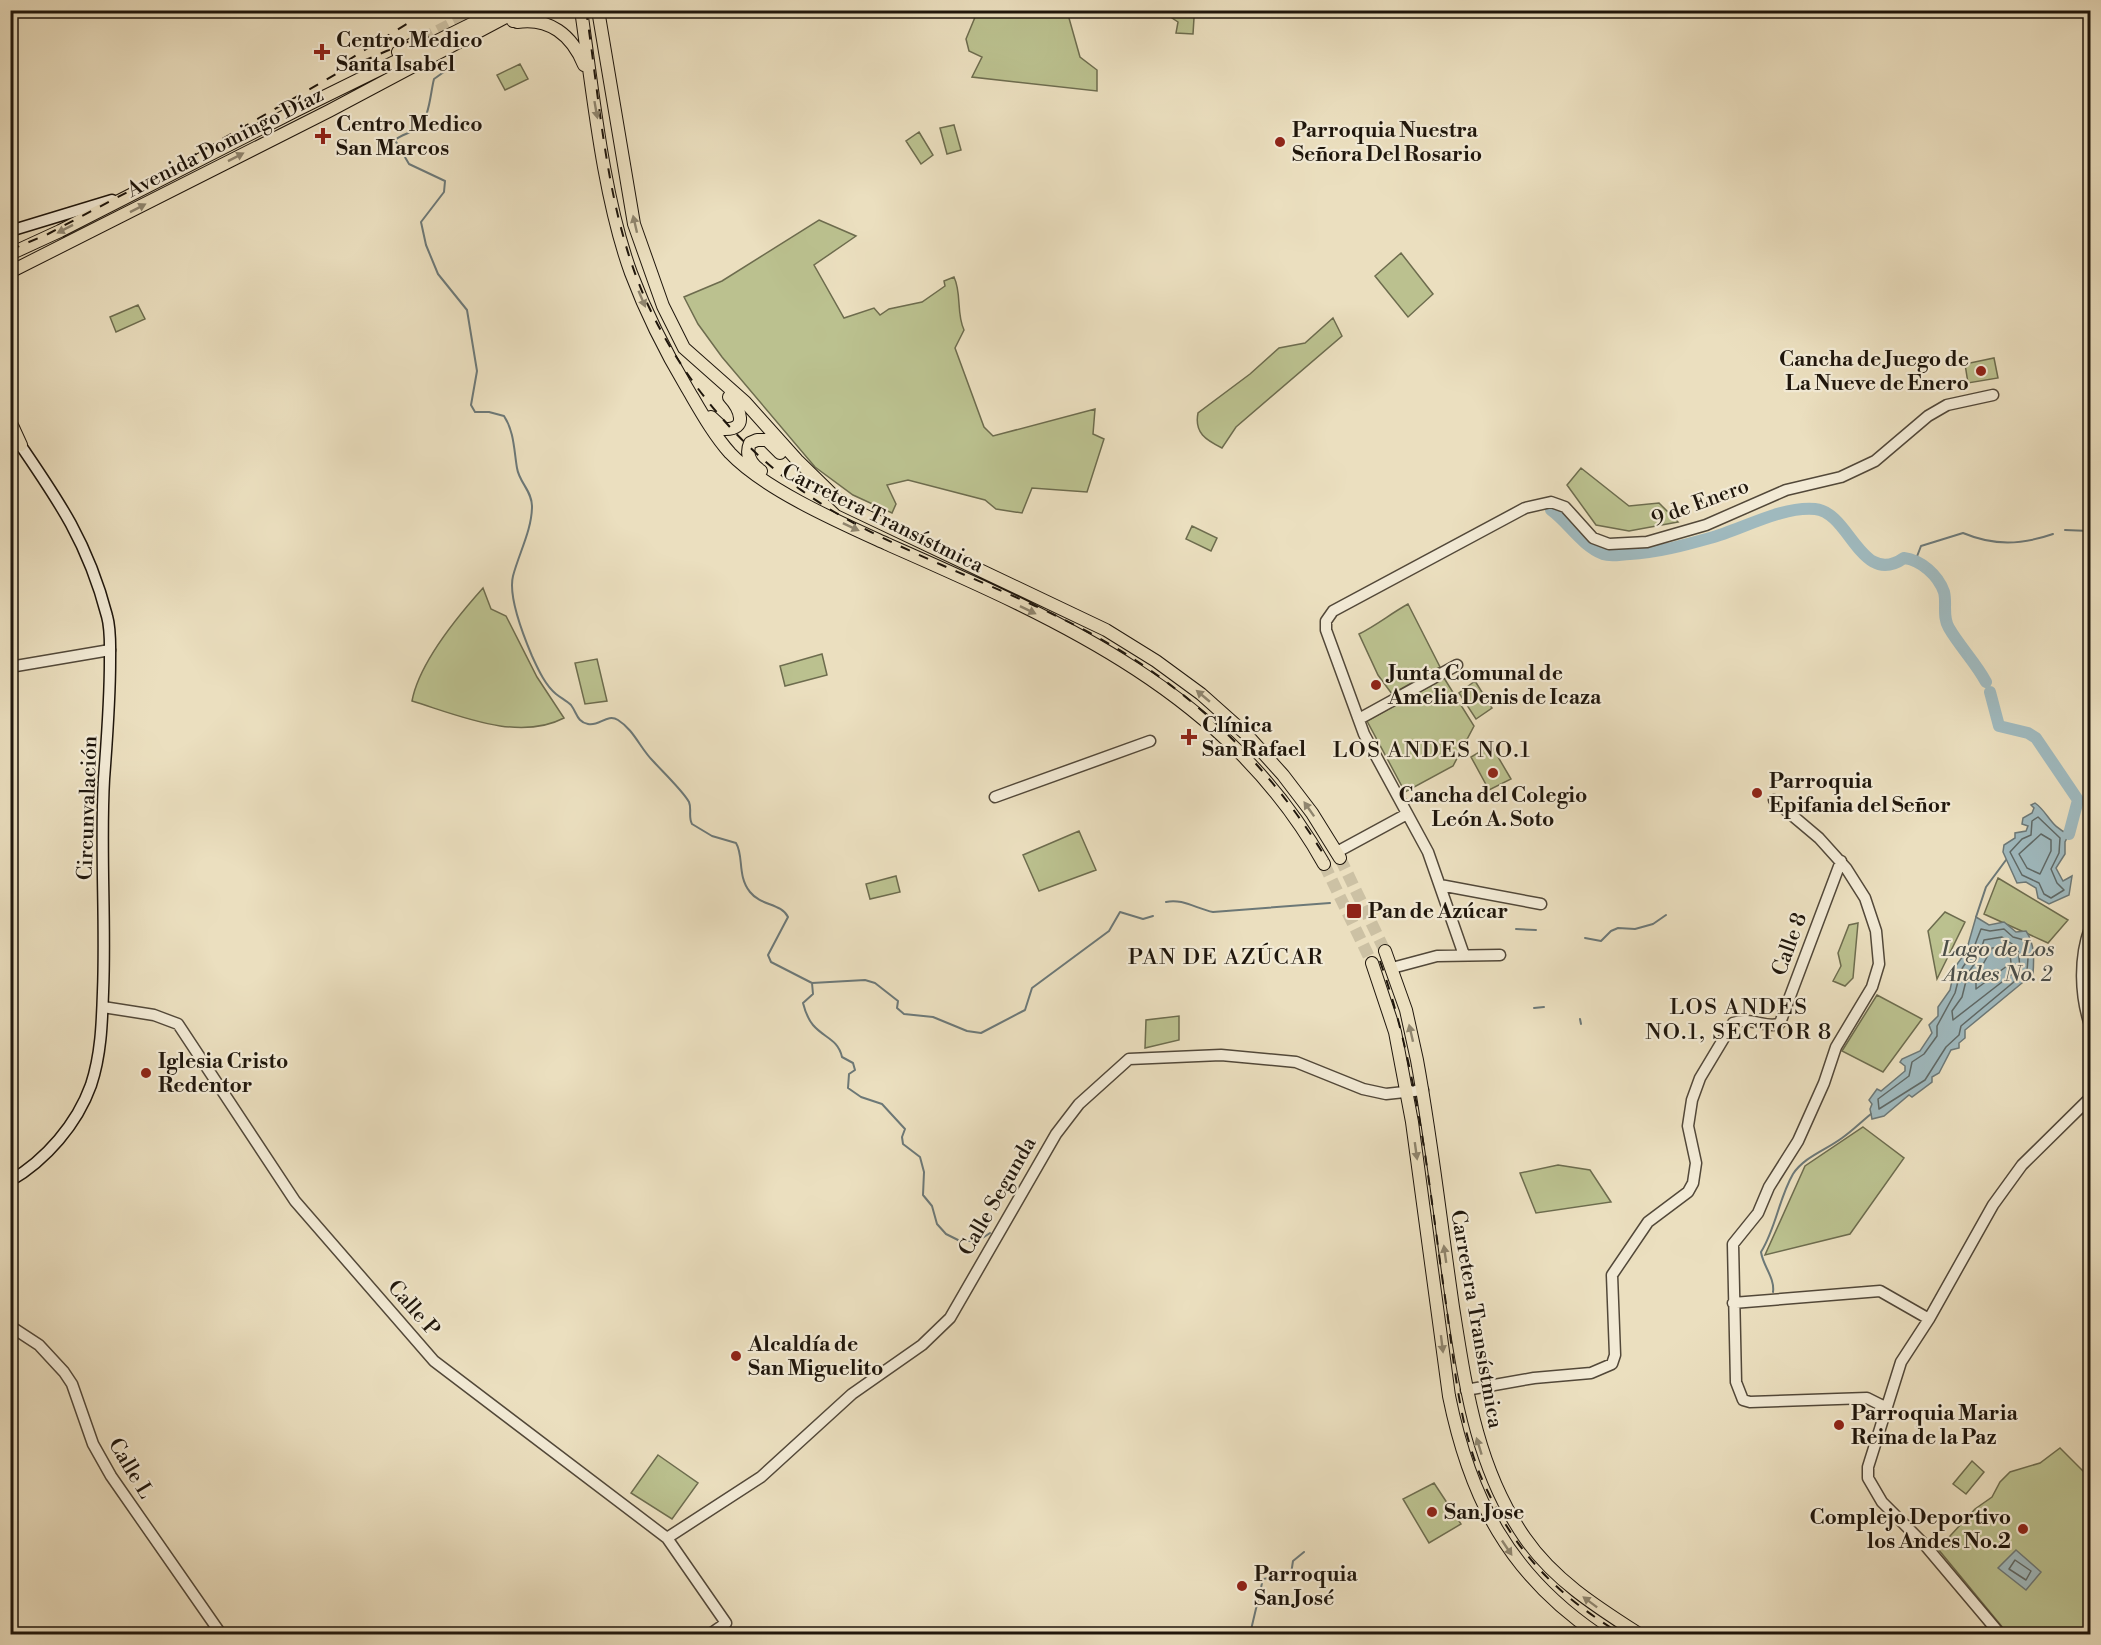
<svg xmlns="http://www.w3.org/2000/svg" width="2101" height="1645" font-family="'Libre Bodoni',serif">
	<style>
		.green { fill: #bbc18f; stroke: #6d6c4e; stroke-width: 1.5 }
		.water { fill: #9fb9be; stroke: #6c7877; stroke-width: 1.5 }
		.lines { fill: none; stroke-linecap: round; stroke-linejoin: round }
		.shore { stroke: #5f6865; stroke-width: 1.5 }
		.stream { stroke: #6c7877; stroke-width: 2 }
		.river { stroke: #9fb9be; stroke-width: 12 }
		.primary-tunnel { stroke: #ccc1a4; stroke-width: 12; stroke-dasharray: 12 6; stroke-linecap: butt }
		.tertiary-casing { stroke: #524839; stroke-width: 13 }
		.secondary-casing { stroke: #1f160c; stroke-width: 13 }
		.primary-casing { stroke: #1f160c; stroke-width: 14 }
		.tertiary { stroke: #f2ead5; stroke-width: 10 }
		.secondary { stroke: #f2ead5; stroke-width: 10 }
		.primary { stroke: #ebdfbf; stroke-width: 12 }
		.rail { stroke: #1f160c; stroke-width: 2; stroke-dasharray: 10 10; stroke-linecap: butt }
		.oneway { fill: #8f856e }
		.poi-dot { fill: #8f2418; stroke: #f2ead5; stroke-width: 2 }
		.labels { text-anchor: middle; stroke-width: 4.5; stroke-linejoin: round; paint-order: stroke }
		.poi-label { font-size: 21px; font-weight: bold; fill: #1f160c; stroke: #f2ead5; text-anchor: start }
		.street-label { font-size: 21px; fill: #1f160c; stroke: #f2ead5 }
		.neighbourhood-label { font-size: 22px; letter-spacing: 1.5px; fill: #1f160c; stroke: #f2ead5 }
		.water-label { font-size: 22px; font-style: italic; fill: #4c4f4a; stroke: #f2ead5 }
	</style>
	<rect width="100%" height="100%" fill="#ebdfbf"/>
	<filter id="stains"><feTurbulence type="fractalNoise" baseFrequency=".00333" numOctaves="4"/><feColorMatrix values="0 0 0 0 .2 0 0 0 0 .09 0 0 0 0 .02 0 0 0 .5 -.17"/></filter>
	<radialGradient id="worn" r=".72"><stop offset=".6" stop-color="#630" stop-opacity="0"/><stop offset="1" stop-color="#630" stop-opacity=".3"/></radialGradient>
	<path class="green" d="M 978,10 L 1067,11 L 1080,57 L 1097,70 L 1097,91 L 972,77 L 982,57 L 969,51 L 966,39 Z
		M 1175,11 L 1203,11 L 1194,18 L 1193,34 L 1176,33 L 1178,22 L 1172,18 Z
		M 520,64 L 528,79 L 505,90 L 497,75 Z
		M 954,125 L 961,150 L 947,154 L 940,128 Z
		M 919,132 L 933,155 L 921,164 L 906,141 Z
		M 819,220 L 856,236 L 814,265 L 844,318 L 874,308 L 880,315 L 889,309 L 922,302 L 945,286 L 944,281 L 954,277 C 962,294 956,313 964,330 L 955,348 L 984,427 L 993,436 L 1095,409 L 1093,434 L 1104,439 L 1087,492 L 1032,488 L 1022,513 L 996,509 L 985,500 L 908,480 L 887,485 L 896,504 L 892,513 L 853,495 L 815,467 L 722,357 L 698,324 L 684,297 L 722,281 Z
		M 1401,253 L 1433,294 L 1408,317 L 1375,276 Z
		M 138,305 L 145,319 L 116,332 L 110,317 Z
		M 1333,318 L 1342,336 L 1236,427 L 1222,448 C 1206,440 1194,433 1198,413 L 1250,374 L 1279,348 L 1305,343 Z
		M 1994,358 L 1998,378 L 1968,383 L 1965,364 Z
		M 1581,468 L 1629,506 L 1659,503 L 1678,522 L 1629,531 L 1596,525 L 1567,485 Z
		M 1192,526 L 1217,538 L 1211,551 L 1186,539 Z
		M 483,588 L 491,609 L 506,616 L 537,677 L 564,718 C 518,742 458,715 412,701 C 419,663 457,617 483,588 Z
		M 1408,604 L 1440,667 L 1392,694 L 1378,675 L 1359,634 C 1377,625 1390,614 1408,604 Z
		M 822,654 L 827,675 L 785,686 L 780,666 Z
		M 597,659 L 607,701 L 585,704 L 575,663 Z
		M 1444,678 L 1474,726 L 1453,766 L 1405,792 L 1367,721 Z
		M 1475,681 L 1492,708 L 1476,719 L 1459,693 Z
		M 1491,745 L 1511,779 L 1489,790 L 1471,757 Z
		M 1079,831 L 1096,870 L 1039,891 L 1023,855 Z
		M 896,876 L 900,892 L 870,899 L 866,884 Z
		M 1998,878 L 2068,920 L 2048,943 L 1984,914 Z
		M 1945,912 L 1965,922 L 1937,979 L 1928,931 Z
		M 1858,923 L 1853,978 L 1845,986 L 1833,981 L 1841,966 L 1838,953 L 1849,925 Z
		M 1877,995 L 1922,1019 L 1883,1072 L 1842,1051 Z
		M 1179,1016 L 1179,1040 L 1145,1048 L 1146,1020 Z
		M 1863,1127 L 1904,1158 L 1850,1234 L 1765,1255 L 1805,1166 Z
		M 1558,1165 L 1590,1170 L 1611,1202 L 1536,1213 L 1520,1173 Z
		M 2060,1448 L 2090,1478 L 2090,1634 L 2008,1634 L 1938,1549 L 1975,1509 L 1992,1497 L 2000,1482 L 2010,1472 L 2040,1463 Z
		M 658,1455 L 698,1483 L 672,1519 L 631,1493 Z
		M 1972,1461 L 1984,1472 L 1966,1494 L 1953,1484 Z
		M 1434,1483 L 1461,1524 L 1429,1543 L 1403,1499 Z"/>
	<path class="water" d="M 2035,803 C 2048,812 2051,828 2069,834 L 2065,842 L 2065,854 L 2056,868 L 2063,881 L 2072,876 L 2069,895 L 2049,904 L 2038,898 L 2036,888 L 2026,882 L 2017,883 L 2003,852 L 2004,845 L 2015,838 L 2015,833 L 2026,831 L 2028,826 L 2022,824 L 2023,818 L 2032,813 L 2034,808 L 2031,805 Z
		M 1976,917 L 1989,925 L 2004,922 L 2016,932 L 2026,931 C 2035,944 2034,960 2033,974 L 1965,1030 L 1965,1038 L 1959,1043 L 1959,1048 L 1951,1050 L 1939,1073 L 1932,1077 L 1932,1082 L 1912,1097 L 1909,1095 L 1884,1116 L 1872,1119 L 1870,1109 L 1872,1104 L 1869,1100 L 1877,1089 L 1881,1091 L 1905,1071 L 1905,1066 L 1900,1062 L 1902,1059 L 1920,1051 L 1932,1033 L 1929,1025 L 1938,1016 L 1938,1007 L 1950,990 L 1955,967 L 1966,952 Z
		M 2016,1550 L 2041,1572 L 2026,1590 L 1998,1568 Z"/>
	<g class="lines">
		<path class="shore" d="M 2038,817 L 2060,838 L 2059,853 L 2051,869 L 2057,883 L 2064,890 L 2051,898 L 2044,894 L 2039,883 L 2022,875 L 2010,852 L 2022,839 L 2031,835 L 2032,821 Z
			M 2041,834 L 2051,840 L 2051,851 L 2040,874 L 2027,868 L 2019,854 Z
			M 1981,929 L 1990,931 L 2004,929 L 2013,937 L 2024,940 L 2028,958 L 2027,971 L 1961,1026 L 1959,1035 L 1946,1047 L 1925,1080 L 1879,1109 L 1878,1099 L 1909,1076 L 1912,1062 L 1924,1054 L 1937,1036 L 1937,1026 L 1955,993 L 1961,970 L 1971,955 Z
			M 2002,937 L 2018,948 L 2020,968 L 1953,1020 L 1952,1011 L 1962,997 L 1968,973 L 1978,959 L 1984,940 Z
			M 1992,948 L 1999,948 L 2010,954 L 2011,963 L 1976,989 L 1976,977 Z
			M 2015,1560 L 2031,1571 L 2026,1580 L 2009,1569 Z"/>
		<path class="stream" d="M 435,16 L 436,10
			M 450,60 L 448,69 L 434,79 C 430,94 430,120 416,129 C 409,134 402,134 395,140 L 409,164 L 445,181 L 444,192 L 421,222 L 426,245 L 438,274 L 467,310 L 477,371 L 471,405 L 475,412 L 489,412 L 504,416 C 514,431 514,450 517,468 C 519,482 532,491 532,506 C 532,530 519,553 513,576 C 508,596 524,637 532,656 C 538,669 545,685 556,694 C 561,698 567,701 571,705 C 577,713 577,722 588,724 C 599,727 607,713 618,720 C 634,730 640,748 653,761 C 662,771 683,791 689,802 C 692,809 688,817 692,824 L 712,836 L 736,843 C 744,856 737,876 750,892 C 761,906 781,903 788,917 L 768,955 L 771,962 L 812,983 L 865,980 L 875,983 L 898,1001 L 897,1008 L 904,1014 L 933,1017 L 967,1031 L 981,1033 L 1025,1010 L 1032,988 L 1109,931 L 1120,912 L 1143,919 L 1153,916
			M 2065,530 L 2090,531
			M 1916,559 L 1921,546 L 1963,533 C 1994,546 2021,545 2053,534
			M 1166,902 C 1182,898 1197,909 1213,912 L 1330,903
			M 1976,917 L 1986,887 L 2006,860
			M 1516,929 L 1536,930
			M 1585,938 L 1601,941 L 1611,931 L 1618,928 L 1635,929 L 1653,924 L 1666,915
			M 812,983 L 813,994 L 803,1003 C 805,1011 808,1019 813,1025 C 824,1038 838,1039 842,1057 L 853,1063 L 855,1070 L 849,1074 L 848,1088 L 861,1097 L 882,1104 L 905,1129 L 902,1137 L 903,1144 L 920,1157 L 924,1172 L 923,1195 L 932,1206 L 937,1224 L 946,1234 L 960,1241 L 978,1241 L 990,1233
			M 1534,1008 L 1544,1007
			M 1580,1019 L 1581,1024
			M 1773,1292 C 1775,1278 1763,1266 1761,1252 C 1776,1228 1779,1198 1793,1174 C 1804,1157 1826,1150 1842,1138 C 1852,1131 1861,1122 1871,1114
			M 1250,1634 L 1263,1579 L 1291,1574 L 1293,1561 L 1304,1552"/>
		<path class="river" d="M 1551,510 C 1569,523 1581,545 1603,554 C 1612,557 1621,554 1630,554 C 1656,553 1685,545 1710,538 C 1741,530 1781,506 1815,509 C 1850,512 1861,588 1904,558 C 1921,560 1938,575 1944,592 C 1947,603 1942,617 1949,628 C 1960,647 1976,663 1986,682
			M 1990,692 L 1999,726 L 2028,733 L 2036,738 L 2078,800 L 2069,834"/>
		<path class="primary-tunnel" d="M 422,39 L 478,10
			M 1340,858 L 1385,951
			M 1324,864 L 1372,963"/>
		<defs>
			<path id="tertiary" d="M 10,667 L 110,650
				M 1359,719 L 1457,665
				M 995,797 L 1150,741
				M 1774,800 L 1819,838 L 1846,868 L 1865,898 L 1876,931 L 1879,964 L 1872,987 L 1836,1047 L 1824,1083 L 1798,1141 L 1769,1187 L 1758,1213 L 1733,1244 L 1736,1382 L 1743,1400 L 1750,1402 L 1867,1398 L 1885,1407
				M 1337,852 L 1407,814
				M 1440,885 L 1541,904
				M 2090,928 C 2079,958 2080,995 2090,1025
				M 1464,955 L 1428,852 L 1364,734 L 1326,630 L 1326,621 L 1333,611 L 1525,508 L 1551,502 L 1565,507 L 1593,538 L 1609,544 L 1647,542 L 1706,525 L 1786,490 L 1841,477 L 1875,461 L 1928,416 L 1947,405 L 1993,395
				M 1392,968 L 1437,956 L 1500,955
				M 103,1007 L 154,1015 L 178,1024 L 295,1201 L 434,1361 L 667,1538 L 726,1623 L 710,1634
				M 1733,1303 L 1880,1291 L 1929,1319
				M 10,1326 L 39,1345 L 64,1372 L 72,1384 L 93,1444 L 111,1476 L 221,1634
				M 1466,1390 L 1534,1378 L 1591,1373 L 1612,1364 L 1615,1355 L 1612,1275 L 1648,1222 L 1688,1192 L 1693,1183 L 1696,1163 L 1688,1126 L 1692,1100 L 1700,1078 L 1733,1023 C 1751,1016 1769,1030 1780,1023 L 1841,861
				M 667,1538 L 761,1477 L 852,1394 L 922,1345 L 950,1318 L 1056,1134 L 1079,1104 L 1129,1059 L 1221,1055 L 1296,1062 L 1363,1089 L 1386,1094 L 1423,1090
				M 2000,1634 L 1924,1544 L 1882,1502 L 1868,1478 L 1868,1467 L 1901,1362 L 1929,1319 L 1993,1205 L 2022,1165 L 2090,1098"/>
			<path id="secondary" d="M 10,231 L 112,200
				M 10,1181 C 46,1160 77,1124 91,1085 C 101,1055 102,1023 103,992 C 106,921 100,849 104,779 C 107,739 110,701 110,661 C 110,647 111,630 107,616 C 88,543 59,501 17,440"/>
			<path id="primary" d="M 581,10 C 593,93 603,196 631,273 C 646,313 665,351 687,388 C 700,410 713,434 730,453 C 765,490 841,523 887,544 C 1060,620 1228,693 1324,864
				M 598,10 L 634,224 L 663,306 L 684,348 L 745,402 L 797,460 L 843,505 L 1106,630 L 1156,661 L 1201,694 L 1247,735 L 1283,775 L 1312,813 L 1340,858
				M 513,21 L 533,10
				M 517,22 C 549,17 572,35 584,65
				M 398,52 L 422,39
				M 10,254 L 60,231 L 297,110 L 500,10
				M 10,272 L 329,111 L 519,10
				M 711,417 L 724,429 C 749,430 740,409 729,397
				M 10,421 L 21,445
				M 761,471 C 751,464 745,455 750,443 L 757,440 L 767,440 L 780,453
				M 1385,951 L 1406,1010 L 1417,1060 C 1432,1142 1441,1225 1453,1307 C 1466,1389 1477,1469 1525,1538 C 1554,1580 1597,1607 1639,1634
				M 1372,963 L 1395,1032 L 1412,1122 L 1449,1396 C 1470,1499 1509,1574 1597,1634"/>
		</defs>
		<use href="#tertiary" class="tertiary-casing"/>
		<use href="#secondary" class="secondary-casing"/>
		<use href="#primary" class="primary-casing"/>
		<use href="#tertiary" class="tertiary"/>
		<use href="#secondary" class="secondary"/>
		<use href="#primary" class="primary"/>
		<path class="rail" d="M 586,10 C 601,108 606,214 648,305 C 696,407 775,486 877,535 C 947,570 1021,596 1090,633 C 1188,686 1270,765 1327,860
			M 347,61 L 413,20
			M 10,250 L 48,234 L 154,178 L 345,69 L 421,36
			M 1380,961 C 1419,1072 1429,1188 1446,1304 C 1455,1367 1459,1433 1487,1490 C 1519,1557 1559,1596 1621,1634"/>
	</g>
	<defs><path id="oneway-solid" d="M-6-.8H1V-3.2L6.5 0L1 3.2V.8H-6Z" transform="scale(1.5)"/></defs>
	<g class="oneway">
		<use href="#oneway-solid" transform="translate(596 110) rotate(80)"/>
		<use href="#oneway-solid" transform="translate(236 157) rotate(-27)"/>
		<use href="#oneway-solid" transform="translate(138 208) rotate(-27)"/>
		<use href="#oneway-solid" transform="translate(635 224) rotate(-103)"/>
		<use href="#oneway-solid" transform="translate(65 229) rotate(153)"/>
		<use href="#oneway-solid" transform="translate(642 299) rotate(67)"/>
		<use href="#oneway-solid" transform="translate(851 527) rotate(25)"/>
		<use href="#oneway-solid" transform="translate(1028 610) rotate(26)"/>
		<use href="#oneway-solid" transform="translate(1203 696) rotate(-140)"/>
		<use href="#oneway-solid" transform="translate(1309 809) rotate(-125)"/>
		<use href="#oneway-solid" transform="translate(1411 1033) rotate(-103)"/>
		<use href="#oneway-solid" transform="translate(1416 1151) rotate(82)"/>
		<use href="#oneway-solid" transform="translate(1445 1254) rotate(-98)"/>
		<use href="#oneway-solid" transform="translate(1442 1344) rotate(83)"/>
		<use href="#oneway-solid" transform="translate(1479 1446) rotate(-107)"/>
		<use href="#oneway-solid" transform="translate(1507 1548) rotate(56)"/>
		<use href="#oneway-solid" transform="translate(1590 1602) rotate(-143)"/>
	</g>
	<g class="poi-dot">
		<path d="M319 43h6v6h6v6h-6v6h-6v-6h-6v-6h6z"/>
		<path d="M320 127h6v6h6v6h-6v6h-6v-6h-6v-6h6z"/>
		<circle cx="1280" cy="142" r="6"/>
		<circle cx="1981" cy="371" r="6"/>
		<circle cx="1376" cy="685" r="6"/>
		<path d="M1186 728h6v6h6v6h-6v6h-6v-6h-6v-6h6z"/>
		<circle cx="1493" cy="773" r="6"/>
		<circle cx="1757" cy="793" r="6"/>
		<rect x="1346" y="903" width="16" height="16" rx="3"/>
		<circle cx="146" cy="1073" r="6"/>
		<circle cx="736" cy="1356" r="6"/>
		<circle cx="1839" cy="1425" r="6"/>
		<circle cx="1432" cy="1512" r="6"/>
		<circle cx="2023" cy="1529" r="6"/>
		<circle cx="1242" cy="1586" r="6"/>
	</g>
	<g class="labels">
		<g class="poi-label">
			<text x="336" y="47">Centro Medico<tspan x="336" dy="24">Santa Isabel</tspan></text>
			<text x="336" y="131">Centro Medico<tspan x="336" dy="24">San Marcos</tspan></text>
			<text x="1292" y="137">Parroquia Nuestra<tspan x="1292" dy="24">Señora Del Rosario</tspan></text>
			<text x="1969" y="366" text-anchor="end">Cancha de Juego de<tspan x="1969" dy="24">La Nueve de Enero</tspan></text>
			<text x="1388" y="680">Junta Comunal de<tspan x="1388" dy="24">Amelia Denis de Icaza</tspan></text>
			<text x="1202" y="732">Clínica<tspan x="1202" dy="24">San Rafael</tspan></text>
			<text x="1769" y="788">Parroquia<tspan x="1769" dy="24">Epifania del Señor</tspan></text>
			<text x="1493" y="802" text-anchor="middle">Cancha del Colegio<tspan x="1493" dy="24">León A. Soto</tspan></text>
			<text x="1368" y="918">Pan de Azúcar</text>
			<text x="158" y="1068">Iglesia Cristo<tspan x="158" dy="24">Redentor</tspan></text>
			<text x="748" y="1351">Alcaldía de<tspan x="748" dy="24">San Miguelito</tspan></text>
			<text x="1851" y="1420">Parroquia Maria<tspan x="1851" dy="24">Reina de la Paz</tspan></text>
			<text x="1444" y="1519">San Jose</text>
			<text x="2011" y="1524" text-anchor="end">Complejo Deportivo<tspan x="2011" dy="24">los Andes No.2</tspan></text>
			<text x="1254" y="1581">Parroquia<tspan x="1254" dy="24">San José</tspan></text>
		</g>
		<g class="street-label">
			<text transform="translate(225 142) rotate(-27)" y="7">Avenida Domingo Díaz</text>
			<text transform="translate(1700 502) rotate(-20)" y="7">9 de Enero</text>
			<text transform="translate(883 518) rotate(26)" y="7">Carretera Transístmica</text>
			<text transform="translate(87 808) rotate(-88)" y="7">Circunvalación</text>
			<text transform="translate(1789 944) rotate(-70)" y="7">Calle 8</text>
			<text transform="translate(997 1196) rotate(-60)" y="7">Calle Segunda</text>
			<text transform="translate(414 1308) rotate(49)" y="7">Calle P</text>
			<text transform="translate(1477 1319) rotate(80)" y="7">Carretera Transístmica</text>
			<text transform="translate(131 1468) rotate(59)" y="7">Calle L</text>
		</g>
		<g class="neighbourhood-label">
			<text x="1432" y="757">LOS ANDES NO.1</text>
			<text x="1226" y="964">PAN DE AZÚCAR</text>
			<text x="1739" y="1014">LOS ANDES<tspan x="1739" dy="25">NO.1, SECTOR 8</tspan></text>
		</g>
		<g class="water-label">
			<text x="1998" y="956">Lago de Los<tspan x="1998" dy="25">Andes No. 2</tspan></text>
		</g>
	</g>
	<rect width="2101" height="1645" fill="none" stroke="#ebdfbf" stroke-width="36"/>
	<rect x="12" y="12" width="2077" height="1621" fill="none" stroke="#1f160c" stroke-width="3"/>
	<rect x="18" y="18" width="2065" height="1609" fill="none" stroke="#1f160c" stroke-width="1.5"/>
	<rect width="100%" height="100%" filter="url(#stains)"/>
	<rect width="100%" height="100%" fill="url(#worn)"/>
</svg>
